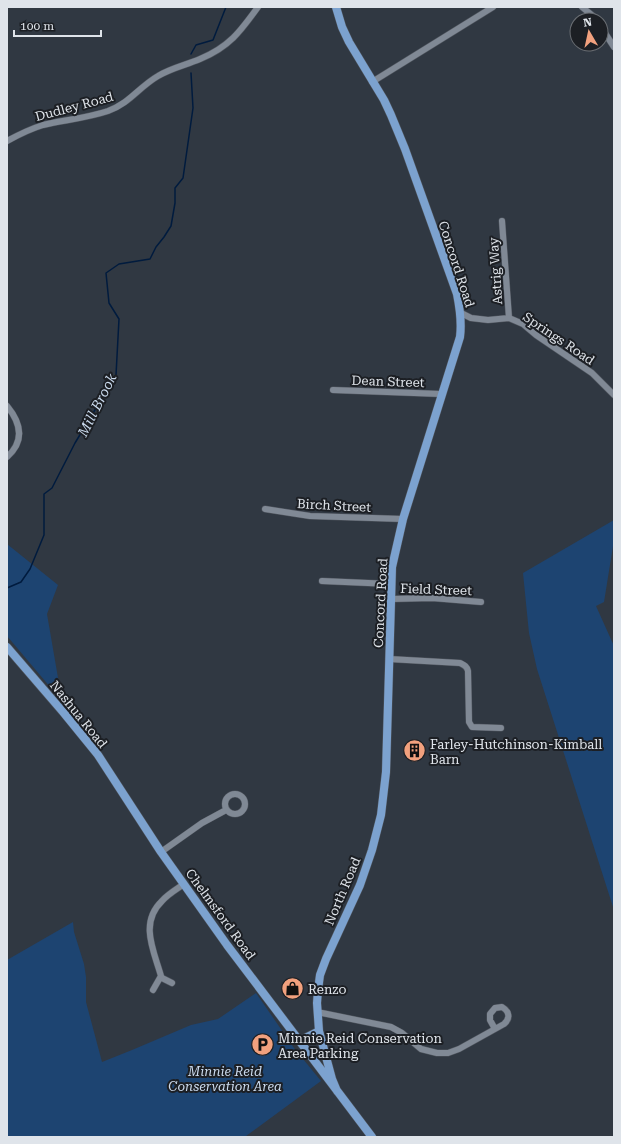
<svg xmlns="http://www.w3.org/2000/svg" width="621" height="1144" font-family="'Roboto Serif',serif">
	<style>
		.green { fill: #1d4471 }
		.lines { fill: none; stroke-linecap: round; stroke-linejoin: round }
		.stream { stroke: #001b3e; stroke-width: 1.5 }
		.minor-casing { stroke: #50565f; stroke-width: 7 }
		.major-casing { stroke: #50565f; stroke-width: 9 }
		.minor { stroke: #808995; stroke-width: 6 }
		.major { stroke: #7ca2cf; stroke-width: 8 }
		.labels { text-anchor: middle; stroke-width: 4; stroke-linejoin: round; paint-order: stroke }
		.street-label { font-size: 13px; fill: #dfe4ea; stroke: #1c1f24 }
		.poi-label { font-size: 13px; fill: #dfe4ea; stroke: #1c1f24; text-anchor: start }
		.park-label { font-size: 13px; font-style: italic; fill: #cbdaed; stroke: #1c1f24 }
		.water-label { font-size: 14px; font-style: italic; fill: #c9d9ec; stroke: #1c1f24 }
	</style>
	<rect width="100%" height="100%" fill="#303842"/>
	<path class="green" d="M 614,520 L 614,540 L 604,602 L 596,606 L 614,646 L 614,910 L 537,669 L 529,633 L 523,573 Z
		M 7,544 L 58,585 L 47,614 L 62,701 L 7,636 Z
		M 73,922 L 74,932 L 84,964 L 86,977 L 86,1002 L 102,1062 L 132,1050 L 191,1025 L 218,1019 L 256,993 L 294,1048 L 321,1081 L 246,1136 L 247,1137 L 7,1137 L 7,960 Z"/>
	<g class="lines">
		<path class="stream" d="M 191,54 L 196,45 L 213,40 L 226,7
			M 7,588 L 21,582 L 30,569 L 44,535 L 44,494 L 52,488 L 75,443 L 116,375 L 119,319 L 109,303 L 106,273 L 119,264 L 150,259 L 156,247 L 164,237 L 171,226 L 175,203 L 175,188 L 183,178 L 193,108 L 191,73"/>
		<defs>
			<path id="minor" d="M 582,7 L 593,16 L 596,20
				M 601,27 L 614,47
				M 372,82 L 493,7
				M 7,141 C 18,135 30,129 43,125 C 65,120 87,118 108,111 C 130,103 139,87 158,76 C 171,68 186,65 200,59 C 229,47 240,32 258,7
				M 502,221 L 509,318
				M 461,313 L 471,318 L 488,320 L 509,318 L 523,324 L 536,335 L 592,373 L 614,395
				M 333,390 L 441,394
				M 7,406 C 21,423 25,441 7,457
				M 265,509 L 310,516 L 403,519
				M 322,581 L 391,584
				M 391,599 L 432,598 L 481,602
				M 389,659 L 460,663 C 464,665 467,666 468,671 L 469,722 L 472,727 L 501,728
				M225 804a10 10 0 1 1 20 0a10 10 0 1 1-20 0Z
				M 161,852 L 202,823 L 226,810
				M 161,976 L 162,978 L 172,983
				M 153,990 L 161,976 C 154,951 139,923 162,901 C 168,894 177,889 184,884
				M 317,1012 L 391,1027 L 402,1033 L 421,1049 L 437,1053 L 448,1053 L 459,1049 L 504,1024 C 511,1018 509,1011 502,1007 L 495,1008 L 490,1014 L 490,1020 L 495,1029"/>
			<path id="major" d="M 336,7 L 342,27 L 349,42 L 384,100 L 391,115 L 405,149 L 457,294 C 460,309 462,322 460,337 L 403,519 L 392,567 L 386,772 L 381,815 L 372,850 L 360,885 L 326,959 L 320,975 L 318,990 L 317,1003 L 319,1031 L 332,1079 L 337,1091
				M 7,647 L 63,712 L 98,755 L 161,852 L 227,945 L 372,1137
				M 299,1041 L 319,1031"/>
		</defs>
		<use href="#minor" class="minor-casing"/>
		<use href="#major" class="major-casing"/>
		<use href="#minor" class="minor"/>
		<use href="#major" class="major"/>
	</g>
	<defs>
		<symbol id="building-disc" viewBox="-11 -11 22 22"><circle r="9.5" fill="#f2a17e" stroke="#1c1f24"/><path d="M-4-6H4V6H1V3H-1V6H-4ZM-2.5-4.3h1.7v1.8h-1.7ZM.8-4.3h1.7v1.8H.8ZM-2.5-1h1.7V.8h-1.7ZM.8-1h1.7V.8H.8Z" fill="#111"/></symbol>
		<symbol id="shop-disc" viewBox="-11 -11 22 22"><circle r="9.5" fill="#f2a17e" stroke="#1c1f24"/><path d="M-5-2.5h2.3a2.7 3.5 0 0 1 5.4 0H5L5.5 6h-11ZM-1.5-2.5h3a1.5 2.3 0 0 0-3 0Z" fill="#111"/></symbol>
		<symbol id="parking-disc" viewBox="-11 -11 22 22"><circle r="9.5" fill="#f2a17e" stroke="#1c1f24"/><path d="M-3.5-5.5H1a3.5 3.5 0 0 1 0 7H-1V5.5H-3.5ZM-1-3.4V-.6H.8a1.4 1.4 0 0 0 0-2.8Z" fill="#111"/></symbol>
	</defs>
	<g fill-rule="evenodd">
		<use href="#building-disc" x="402" y="738" width="25" height="25"/>
		<use href="#shop-disc" x="280" y="976" width="25" height="25"/>
		<use href="#parking-disc" x="250" y="1032" width="25" height="25"/>
	</g>
	<g class="labels">
		<g class="street-label">
			<text transform="translate(74 106) rotate(-15)" y="5">Dudley Road</text>
			<text transform="translate(457 264) rotate(72)" y="5">Concord Road</text>
			<text transform="translate(495 271) rotate(-94)" y="5">Astrig Way</text>
			<text transform="translate(559 338) rotate(34)" y="5">Springs Road</text>
			<text transform="translate(388 381) rotate(2)" y="5">Dean Street</text>
			<text transform="translate(334 505) rotate(3)" y="5">Birch Street</text>
			<text transform="translate(436 589) rotate(2)" y="5">Field Street</text>
			<text transform="translate(380 603) rotate(-87)" y="5">Concord Road</text>
			<text transform="translate(79 714) rotate(51)" y="5">Nashua Road</text>
			<text transform="translate(342 891) rotate(-67)" y="5">North Road</text>
			<text transform="translate(221 914) rotate(54)" y="5">Chelmsford Road</text>
		</g>
		<g class="poi-label">
			<text x="430" y="749">Farley-Hutchinson-Kimball<tspan x="430" dy="15">Barn</tspan></text>
			<text x="308" y="994">Renzo</text>
			<text x="278" y="1043">Minnie Reid Conservation<tspan x="278" dy="15">Area Parking</tspan></text>
		</g>
		<g class="park-label">
			<text x="225" y="1076">Minnie Reid<tspan x="225" dy="15">Conservation Area</tspan></text>
		</g>
		<g class="water-label">
			<text transform="translate(97 405) rotate(-63)" y="5">Mill Brook</text>
		</g>
	</g>
	<rect width="621" height="1144" fill="none" stroke="#dfe4ea" stroke-width="16"/>
	<g transform="translate(589 32) rotate(351)"><circle r="19" fill="#1c1f24" stroke="#6a6e73"/>
	<path d="M0-3L7 15L0 10L-7 15Z" fill="#f2a17e"/>
	<text y="-6" font-size="11" font-weight="bold" text-anchor="middle" fill="#dfe4ea">N</text>
	</g>
	<path d="M14 30v6h87v-6" fill="none" stroke="#dfe4ea" stroke-width="2"/>
	<text x="20" y="30" font-size="12" fill="#dfe4ea" stroke="#1c1f24" stroke-width="3" paint-order="stroke">100 m</text>
</svg>
